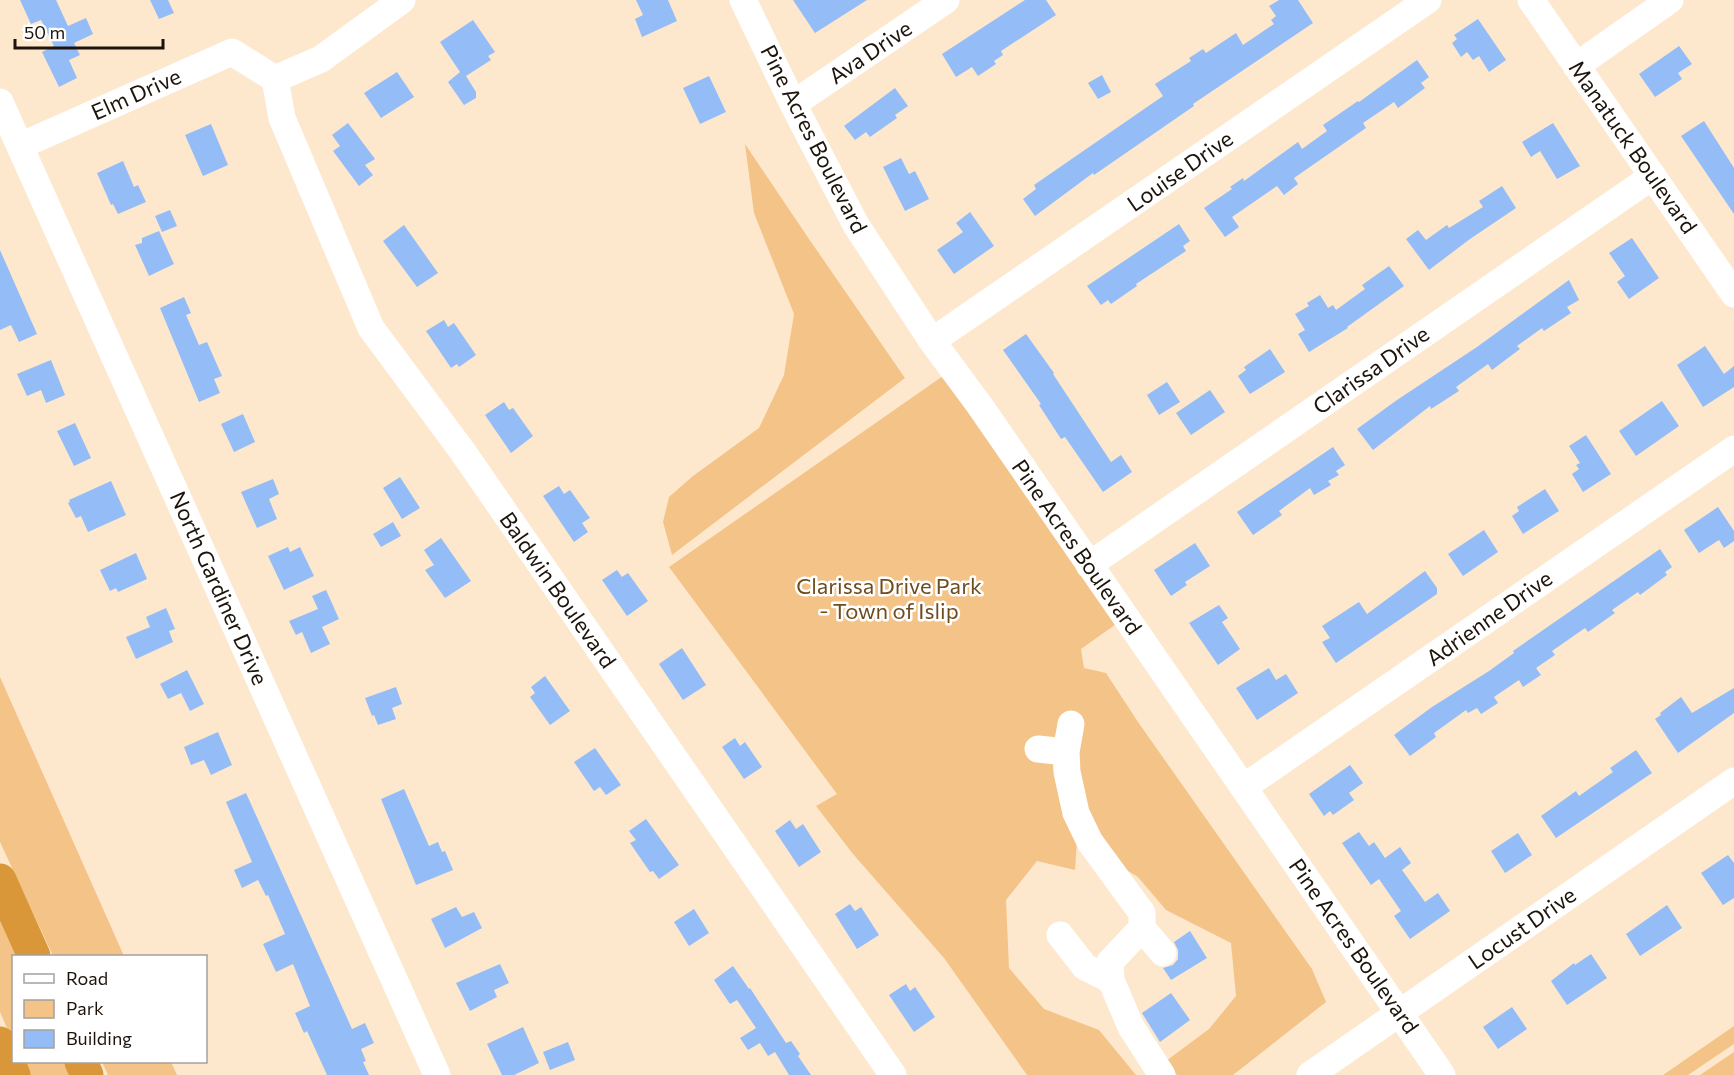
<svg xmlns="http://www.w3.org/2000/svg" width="1734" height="1075" font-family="Commissioner,sans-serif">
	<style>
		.green { fill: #f4c387 }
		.building { fill: #94bcf6 }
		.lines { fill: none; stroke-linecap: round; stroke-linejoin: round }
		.minor { stroke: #fff; stroke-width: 27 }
		.highway { stroke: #d9973a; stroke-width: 33 }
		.labels { text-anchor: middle; stroke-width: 5; stroke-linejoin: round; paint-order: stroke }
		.street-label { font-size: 22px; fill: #1c140b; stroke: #fff }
		.park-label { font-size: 22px; fill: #6d4d20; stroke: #fff }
	</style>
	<rect width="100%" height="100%" fill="#fde8ce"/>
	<path class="green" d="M 745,144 L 809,239 L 905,378 L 672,555 L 663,522 L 669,497 L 693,476 L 759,428 L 784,375 L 794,314 L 754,213 Z
		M 953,369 L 1126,617 L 1081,649 L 1084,668 L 1106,673 L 1138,722 L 1312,969 L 1326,1002 L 1233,1075 L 1177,1075 L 1166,1061 L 1209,1029 L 1236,996 L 1231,943 L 1166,910 L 1138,877 L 1077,840 L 1075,870 L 1037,861 L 1006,900 L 1009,968 L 1044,1009 L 1099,1030 L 1136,1075 L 1027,1075 L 944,958 L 853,854 L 816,806 L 837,794 L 669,567 Z
		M 0,677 L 124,956 L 53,956 L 0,842 Z
		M 0,919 L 17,956 L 14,956 L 13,1042 L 0,1012 Z
		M 1734,1026 L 1734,1044 L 1688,1075 L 1663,1075 Z
		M 1734,1052 L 1734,1075 L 1700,1075 Z
		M 22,1062 L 64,1062 L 70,1075 L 28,1075 Z
		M 102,1062 L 171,1062 L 177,1075 L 108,1075 Z"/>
	<path class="building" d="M 20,0 L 56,0 L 68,26 L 86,18 L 93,34 L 74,43 L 80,55 L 69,60 L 77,78 L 59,87 L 42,52 L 54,46 L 41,20 L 31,24 Z
		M 150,0 L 168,0 L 174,13 L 159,19 Z
		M 636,0 L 668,0 L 677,21 L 642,37 L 635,19 L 643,15 Z
		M 793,0 L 867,0 L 815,33 Z
		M 1025,0 L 1046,0 L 1056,15 L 1001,51 L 1003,55 L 994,61 L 996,64 L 978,76 L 972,67 L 956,77 L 942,54 Z
		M 1279,0 L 1298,0 L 1313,23 L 1193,104 L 1194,106 L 1094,175 L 1093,173 L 1035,216 L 1023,199 L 1036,189 L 1034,185 L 1163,96 L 1155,84 L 1191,61 L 1189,58 L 1203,49 L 1206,53 L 1236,33 L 1243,45 L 1274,24 L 1271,20 L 1276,16 L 1269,6 Z
		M 1478,19 L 1506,60 L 1489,72 L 1479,56 L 1473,60 L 1467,52 L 1461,57 L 1452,43 L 1457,39 L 1454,35 Z
		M 473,20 L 495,52 L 488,56 L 491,60 L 466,76 L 476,92 L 476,98 L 464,105 L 448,82 L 460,72 L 440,42 Z
		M 1679,46 L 1692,64 L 1678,73 L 1682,79 L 1655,97 L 1639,74 Z
		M 1417,60 L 1429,77 L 1421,83 L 1425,88 L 1398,108 L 1394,102 L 1363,123 L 1366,128 L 1294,178 L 1298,184 L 1284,195 L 1277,186 L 1232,217 L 1239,227 L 1225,237 L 1204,208 L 1232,189 L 1230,187 L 1243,178 L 1244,181 L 1298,142 L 1302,149 L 1327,131 L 1323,125 L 1358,101 L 1359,102 Z
		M 397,72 L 414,97 L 381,118 L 364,93 Z
		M 1102,75 L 1111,92 L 1098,99 L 1088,83 Z
		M 709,76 L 726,112 L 700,124 L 683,88 Z
		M 895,88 L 908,106 L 895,115 L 897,118 L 870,137 L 866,132 L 855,140 L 844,126 Z
		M 1704,121 L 1734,168 L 1734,214 L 1681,136 Z
		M 348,123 L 375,159 L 365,165 L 373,175 L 359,186 L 333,151 L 340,146 L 332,135 Z
		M 1553,123 L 1580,166 L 1557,179 L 1540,151 L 1531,157 L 1522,142 Z
		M 211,124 L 228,165 L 203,176 L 185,135 Z
		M 901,158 L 909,174 L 915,171 L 929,199 L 905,211 L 883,167 Z
		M 123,161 L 134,187 L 138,185 L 146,202 L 118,214 L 113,204 L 111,205 L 97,173 Z
		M 1502,186 L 1516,208 L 1470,239 L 1429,270 L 1406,239 L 1418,230 L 1426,240 L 1447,225 L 1449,228 L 1483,207 L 1479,201 Z
		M 170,210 L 177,226 L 162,232 L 155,216 Z
		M 970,212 L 994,246 L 954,274 L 937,250 L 963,232 L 956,223 Z
		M 1179,224 L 1190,241 L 1183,246 L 1186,251 L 1136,284 L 1137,286 L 1111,304 L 1108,300 L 1101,305 L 1087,286 Z
		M 404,225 L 438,273 L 417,287 L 383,241 Z
		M 159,231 L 174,264 L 149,276 L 135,245 L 142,243 L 142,238 Z
		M 1632,238 L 1659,278 L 1629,299 L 1617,282 L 1625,276 L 1609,253 Z
		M 0,250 L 37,334 L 19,342 L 11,325 L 0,330 Z
		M 1389,266 L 1404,286 L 1347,327 L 1348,328 L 1309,352 L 1298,334 L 1305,330 L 1295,314 L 1309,306 L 1307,303 L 1320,295 L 1328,308 L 1333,305 L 1336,310 L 1365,289 L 1362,285 Z
		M 1569,280 L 1579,300 L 1567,307 L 1571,313 L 1544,331 L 1542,328 L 1517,346 L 1520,349 L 1492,370 L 1488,364 L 1456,387 L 1459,391 L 1431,409 L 1430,406 L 1373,450 L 1357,429 L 1397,400 L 1477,347 Z
		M 184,297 L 191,313 L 186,315 L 199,345 L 207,342 L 222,376 L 214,379 L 220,393 L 199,402 L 160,308 Z
		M 444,320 L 448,327 L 454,323 L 476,355 L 459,367 L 457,364 L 451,368 L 426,331 Z
		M 1026,334 L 1054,373 L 1053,374 L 1111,462 L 1121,455 L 1132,472 L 1103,492 L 1065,437 L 1061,439 L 1039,405 L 1041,404 L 1003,350 Z
		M 1705,346 L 1724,374 L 1734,366 L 1734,387 L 1703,407 L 1677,365 Z
		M 1270,349 L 1285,372 L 1250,394 L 1238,376 L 1246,370 L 1244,367 Z
		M 51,360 L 65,395 L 46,403 L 41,390 L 27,396 L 17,374 Z
		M 1167,382 L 1180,402 L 1159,415 L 1147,395 Z
		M 1210,390 L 1225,412 L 1191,435 L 1176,413 Z
		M 1662,401 L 1679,426 L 1636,456 L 1619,431 Z
		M 504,402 L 509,410 L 513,408 L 533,436 L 511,453 L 485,415 Z
		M 243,414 L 255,442 L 234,452 L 221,424 Z
		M 75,423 L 91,458 L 74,466 L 57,431 Z
		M 1586,435 L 1611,474 L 1583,492 L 1572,474 L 1579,469 L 1576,465 L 1580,463 L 1569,446 Z
		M 1333,447 L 1345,465 L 1336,471 L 1339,475 L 1328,481 L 1331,485 L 1314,495 L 1310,488 L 1279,511 L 1282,515 L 1253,535 L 1237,512 Z
		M 400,477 L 420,508 L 402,519 L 383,488 Z
		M 273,479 L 279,494 L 269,499 L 277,519 L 257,528 L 241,492 Z
		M 111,481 L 126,515 L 88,532 L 81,516 L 76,518 L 68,503 L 70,502 L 69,500 Z
		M 559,486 L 564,494 L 570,490 L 590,518 L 582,523 L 588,532 L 574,542 L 543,496 Z
		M 1545,489 L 1559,511 L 1523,534 L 1512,516 L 1519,511 L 1517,507 Z
		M 1718,507 L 1734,531 L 1734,541 L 1724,548 L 1719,540 L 1699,553 L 1684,530 Z
		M 393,522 L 401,536 L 381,547 L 373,534 Z
		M 1484,530 L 1498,552 L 1463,576 L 1448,554 Z
		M 441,538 L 471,581 L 445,598 L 425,570 L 434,565 L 424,550 Z
		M 1195,543 L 1210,566 L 1185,582 L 1187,585 L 1171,596 L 1154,570 Z
		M 288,547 L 290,552 L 300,547 L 314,576 L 284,590 L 268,556 Z
		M 1660,549 L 1672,567 L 1665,572 L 1667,575 L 1640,595 L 1638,592 L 1612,610 L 1615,613 L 1588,632 L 1585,628 L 1552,651 L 1555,655 L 1536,668 L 1541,675 L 1523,687 L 1519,680 L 1494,697 L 1498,703 L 1481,714 L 1477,708 L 1468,713 L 1466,710 L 1434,733 L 1436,737 L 1410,756 L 1394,735 L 1432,707 L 1489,671 L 1514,653 L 1513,651 Z
		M 136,553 L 147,579 L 118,592 L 116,588 L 110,591 L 100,570 Z
		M 617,570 L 622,577 L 628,573 L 648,601 L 627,616 L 602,580 Z
		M 1425,571 L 1437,588 L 1437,594 L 1336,663 L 1322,642 L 1330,638 L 1322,626 L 1359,602 L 1367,614 Z
		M 326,590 L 339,619 L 322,627 L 330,644 L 311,653 L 302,632 L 296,635 L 289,621 L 318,609 L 312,596 Z
		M 1219,605 L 1228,618 L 1222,622 L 1240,649 L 1218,665 L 1189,623 Z
		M 166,608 L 175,629 L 169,631 L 173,642 L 136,659 L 126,637 L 150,627 L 146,617 Z
		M 682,648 L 706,685 L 683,700 L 659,664 Z
		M 1269,668 L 1276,680 L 1286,674 L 1298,693 L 1257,720 L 1236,688 Z
		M 187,670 L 204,704 L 190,711 L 181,693 L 168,699 L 160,684 Z
		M 545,676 L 570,711 L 550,725 L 530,697 L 535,693 L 531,687 Z
		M 396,687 L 402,704 L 392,708 L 396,719 L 378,725 L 374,715 L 372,716 L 365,698 Z
		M 1734,688 L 1734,713 L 1678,753 L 1655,719 L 1661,715 L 1660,713 L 1681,697 L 1692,713 Z
		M 218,732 L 232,765 L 211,775 L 204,760 L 191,765 L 184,747 Z
		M 735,738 L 740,746 L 745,742 L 762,767 L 744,779 L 722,747 Z
		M 595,748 L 621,785 L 606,795 L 600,787 L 594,791 L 574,762 Z
		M 1636,750 L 1652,773 L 1556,838 L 1541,816 L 1576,791 L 1579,796 L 1613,772 L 1610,768 Z
		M 1350,765 L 1363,783 L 1349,793 L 1354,800 L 1333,815 L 1330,811 L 1324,816 L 1309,794 Z
		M 404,789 L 429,846 L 438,842 L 442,852 L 445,851 L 453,870 L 416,885 L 381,799 Z
		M 246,793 L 352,1029 L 365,1023 L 374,1043 L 361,1049 L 366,1061 L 363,1062 L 369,1075 L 327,1075 L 307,1031 L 304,1033 L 295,1013 L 310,1006 L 293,964 L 276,972 L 263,944 L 285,934 L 268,895 L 266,896 L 258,880 L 242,888 L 234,870 L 252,862 L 226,802 Z
		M 646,819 L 679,865 L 659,879 L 653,871 L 650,872 L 630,843 L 636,840 L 629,831 Z
		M 790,820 L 796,829 L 803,824 L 821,852 L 799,867 L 775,831 Z
		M 1359,832 L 1369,846 L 1374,842 L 1385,858 L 1400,847 L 1411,863 L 1402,870 L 1425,902 L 1438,893 L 1450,911 L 1410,939 L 1394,916 L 1401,911 L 1379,879 L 1371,885 L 1342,843 Z
		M 1518,833 L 1532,855 L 1505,873 L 1491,851 Z
		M 1728,855 L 1734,863 L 1734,898 L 1723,905 L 1701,873 Z
		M 850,904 L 855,911 L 861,907 L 879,935 L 857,949 L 835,914 Z
		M 1667,905 L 1682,928 L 1640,956 L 1626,934 Z
		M 456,907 L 462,917 L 474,912 L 482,928 L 445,948 L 431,919 Z
		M 694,909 L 709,933 L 689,946 L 674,922 Z
		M 1190,931 L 1207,958 L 1171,980 L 1163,968 L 1173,965 L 1178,959 L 1178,950 L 1174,942 Z
		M 1591,954 L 1607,978 L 1567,1005 L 1551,981 L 1574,963 L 1575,965 Z
		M 500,964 L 509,983 L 494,990 L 497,997 L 470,1011 L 456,983 Z
		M 733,966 L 749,989 L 750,988 L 786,1043 L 791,1041 L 800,1054 L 798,1056 L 811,1075 L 789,1075 L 775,1052 L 768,1056 L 760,1043 L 748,1050 L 740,1038 L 756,1028 L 737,1000 L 730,1004 L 714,980 Z
		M 906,984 L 910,991 L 915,987 L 935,1017 L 914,1032 L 889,995 Z
		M 1171,993 L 1190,1020 L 1160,1042 L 1142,1013 Z
		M 1512,1007 L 1527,1029 L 1498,1049 L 1483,1027 Z
		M 523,1027 L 539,1063 L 514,1075 L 502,1075 L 487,1044 Z
		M 568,1042 L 575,1060 L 550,1070 L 543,1052 Z"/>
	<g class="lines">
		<path class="minor" d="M 743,0 L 793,104 L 856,225 L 932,341 L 980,406 L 1442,1075
			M 1531,0 L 1734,294
			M 1576,66 L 1670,0
			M 275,79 L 282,118 L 371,328 L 463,452 L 893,1075
			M 0,102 L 437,1075
			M 793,104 L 946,0
			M 20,146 L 232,52 L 275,79 L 321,59 L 402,0
			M 932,341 L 1428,0
			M 1089,565 L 1653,176
			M 1038,749 L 1066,752 L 1067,772 L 1076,813 L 1090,842 L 1142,913 L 1142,928
			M 1066,752 L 1071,724
			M 1244,787 L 1734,449
			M 1060,935 L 1085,967 L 1111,980 L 1131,1027 L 1162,1075
			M 1111,980 L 1110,962 L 1142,928 L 1163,953
			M 1310,1075 L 1734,781"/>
		<path class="highway" d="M 0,880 L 34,956
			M 0,1043 L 14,1075
			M 81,1062 L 87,1075"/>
	</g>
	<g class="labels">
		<g class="street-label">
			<text transform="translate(870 52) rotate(-34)" y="8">Ava Drive</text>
			<text transform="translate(136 94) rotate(-24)" y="8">Elm Drive</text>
			<text transform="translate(814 139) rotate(63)" y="8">Pine Acres Boulevard</text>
			<text transform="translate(1633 147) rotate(55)" y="8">Manatuck Boulevard</text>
			<text transform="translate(1180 171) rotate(-35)" y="8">Louise Drive</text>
			<text transform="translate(1371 370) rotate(-35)" y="8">Clarissa Drive</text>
			<text transform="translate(1077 547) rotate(55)" y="8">Pine Acres Boulevard</text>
			<text transform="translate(219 588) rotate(66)" y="8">North Gardiner Drive</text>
			<text transform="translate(558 590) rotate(55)" y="8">Baldwin Boulevard</text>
			<text transform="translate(1489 618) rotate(-35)" y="8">Adrienne Drive</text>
			<text transform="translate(1522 928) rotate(-35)" y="8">Locust Drive</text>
			<text transform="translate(1354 946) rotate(55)" y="8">Pine Acres Boulevard</text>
		</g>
		<g class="park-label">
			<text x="889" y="594">Clarissa Drive Park<tspan x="889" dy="25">- Town of Islip</tspan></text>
		</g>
	</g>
	<rect x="12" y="955" width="195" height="108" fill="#ffffff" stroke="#a4a19d" stroke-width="1.5"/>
	<rect x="24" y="974" width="30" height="9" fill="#ffffff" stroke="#a4a19d" stroke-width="1.5"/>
	<text x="66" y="985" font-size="18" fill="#1c140b">Road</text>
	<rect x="24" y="1000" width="30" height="18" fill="#f4c387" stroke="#a4a19d" stroke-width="1.5"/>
	<text x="66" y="1015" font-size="18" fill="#1c140b">Park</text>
	<rect x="24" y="1030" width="30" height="18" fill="#94bcf6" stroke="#a4a19d" stroke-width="1.5"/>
	<text x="66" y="1045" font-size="18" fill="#1c140b">Building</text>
	<path d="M15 39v9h148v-9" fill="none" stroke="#1c140b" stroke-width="3"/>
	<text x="24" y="39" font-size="18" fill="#1c140b" stroke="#ffffff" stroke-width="4.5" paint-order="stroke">50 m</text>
</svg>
